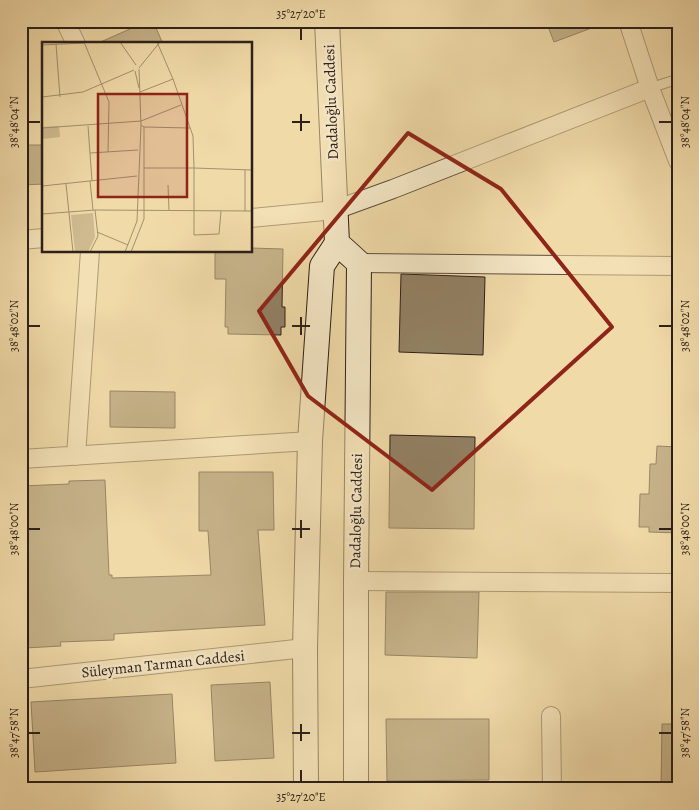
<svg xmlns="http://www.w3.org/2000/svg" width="699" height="810" font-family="Alegreya,serif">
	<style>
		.building { fill: #928164; stroke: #2c201a }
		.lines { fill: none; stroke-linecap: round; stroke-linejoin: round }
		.lane-casing { stroke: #5d4e3e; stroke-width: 11 }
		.street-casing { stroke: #5d4e3e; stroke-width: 20 }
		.secondary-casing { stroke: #2c201a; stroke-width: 26 }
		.lane { stroke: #f5e7c6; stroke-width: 9 }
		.street { stroke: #f5e7c6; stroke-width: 18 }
		.secondary { stroke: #f5e7c6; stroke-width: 24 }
		.marked { fill: none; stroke: #8f2418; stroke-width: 4; stroke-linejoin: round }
		.ticks { fill: none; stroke: #2c201a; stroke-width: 2 }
		.labels { text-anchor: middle; stroke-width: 5; stroke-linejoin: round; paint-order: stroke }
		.street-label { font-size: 15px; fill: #2c201a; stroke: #f5e7c6 }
		.inset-road { fill: none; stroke: #a2906f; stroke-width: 1 }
		.view { fill: #8f2418; fill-opacity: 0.15; stroke: #8f2418; stroke-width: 2.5 }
		.inset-edge { fill: none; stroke: #2c201a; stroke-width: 2.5 }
		.neatline { fill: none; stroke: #2c201a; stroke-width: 2 }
		.ticks-label { font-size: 12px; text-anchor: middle; fill: #2c201a }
	</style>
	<rect width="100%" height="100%" fill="#f0daa8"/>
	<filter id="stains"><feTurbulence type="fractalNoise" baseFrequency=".004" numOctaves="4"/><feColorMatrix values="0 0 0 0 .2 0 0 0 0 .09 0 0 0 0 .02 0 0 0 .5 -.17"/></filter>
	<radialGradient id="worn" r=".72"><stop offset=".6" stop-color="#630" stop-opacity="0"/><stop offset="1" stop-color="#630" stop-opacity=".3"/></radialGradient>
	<path class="building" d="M 148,21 L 153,21 L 163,44 L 96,44 Z
		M 546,21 L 604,21 L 605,23 L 554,42 Z
		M 21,145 L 44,145 L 44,184 L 21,185 Z
		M 251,248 L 283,249 L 282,307 L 285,307 L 285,327 L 281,327 L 281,335 L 228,334 L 228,327 L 225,327 L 226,279 L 215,279 L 215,251 L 251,251 Z
		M 401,274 L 485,277 L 483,355 L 399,352 Z
		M 110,391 L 175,392 L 175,428 L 110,427 Z
		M 390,435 L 475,437 L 474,529 L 389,528 Z
		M 657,446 L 678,447 L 678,533 L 649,532 L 649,527 L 639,527 L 640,494 L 649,494 L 650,464 L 656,464 Z
		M 199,472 L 273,472 L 274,530 L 258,530 L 265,625 L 114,634 L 114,640 L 60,642 L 61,646 L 25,648 L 21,558 L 21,486 L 69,484 L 69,481 L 105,480 L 109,575 L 112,575 L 112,578 L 211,575 L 208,531 L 199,531 Z
		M 386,592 L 479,592 L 477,658 L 385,655 Z
		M 270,682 L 274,758 L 215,761 L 211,685 Z
		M 172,694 L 176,763 L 35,772 L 31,702 Z
		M 386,719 L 489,719 L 489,780 L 387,781 Z
		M 662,724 L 678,724 L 678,789 L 661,789 Z"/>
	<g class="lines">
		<defs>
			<path id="lane" d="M 650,88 L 678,79"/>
			<path id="street" d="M 65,21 L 76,44
				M 628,21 L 650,88 L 678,161
				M 251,218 L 335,210 L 393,189 L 650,88
				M 21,240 L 44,238
				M 359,263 L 678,266
				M 76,456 L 90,251
				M 21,459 L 310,441
				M 356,581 L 678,583
				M 21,679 L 305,648
				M 551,716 L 552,789"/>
			<path id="secondary" d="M 337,243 L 359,263 L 356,581 L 356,789
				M 306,789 L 305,648 L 310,441 L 322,266 L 337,243 L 327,21"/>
		</defs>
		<use href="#lane" class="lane-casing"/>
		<use href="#street" class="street-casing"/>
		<use href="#secondary" class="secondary-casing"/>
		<use href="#lane" class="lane"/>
		<use href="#street" class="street"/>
		<use href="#secondary" class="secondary"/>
	</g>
	<path d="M0 0H699V810H0ZM 408,133 L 501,189 L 612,327 L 432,490 L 308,396 L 259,311 Z" fill="#f0daa8" fill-opacity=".55" fill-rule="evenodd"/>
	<path class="marked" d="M 408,133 L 501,189 L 612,327 L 432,490 L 308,396 L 259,311 Z"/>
	<path class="ticks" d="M 301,28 L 301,40M 301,114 L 301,131M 28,122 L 40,122M 292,122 L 310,122M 659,122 L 672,122M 301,317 L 301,335M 28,326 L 40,326M 292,326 L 310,326M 659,326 L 672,326M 301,520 L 301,538M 28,529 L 40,529M 292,529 L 310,529M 659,529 L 672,529M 301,724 L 301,741M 28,733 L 40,733M 292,733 L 310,733M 659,733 L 672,733M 301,770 L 301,782"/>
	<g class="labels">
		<g class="street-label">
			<text transform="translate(331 102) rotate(-92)" y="5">Dadaloğlu Caddesi</text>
			<text transform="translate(356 511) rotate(-89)" y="5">Dadaloğlu Caddesi</text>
			<text transform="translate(163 664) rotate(-6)" y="5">Süleyman Tarman Caddesi</text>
		</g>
	</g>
	<g transform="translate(42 42)">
		<rect width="210" height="210" fill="#f0daa8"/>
		<path d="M 17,84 L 18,95 L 0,97 L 0,85 ZM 51,171 L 53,195 L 46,210 L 33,210 L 29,173 Z" fill="#cfba90"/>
		<path class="inset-road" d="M 42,0 L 67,60 L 66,110M 78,0 L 94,23M 14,2 L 18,55M 0,3 L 42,1M 97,26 L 118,0M 93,29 L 97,46M 131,37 L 151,94 L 152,126 L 210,128M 98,50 L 131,37 L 115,0M 0,55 L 41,50 L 92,28M 46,84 L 50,139M 102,85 L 148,86M 0,86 L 99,79 L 139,63M 48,111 L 96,108M 102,126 L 152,126 L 152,193 L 177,192 L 179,169M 48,139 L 51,168M 24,142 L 31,210M 126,143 L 127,169M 0,144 L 95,134M 203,169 L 203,128M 0,172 L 53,168 L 210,169M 55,190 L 86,203M 48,210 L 56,194 L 53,168M 83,210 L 95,179 L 99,83M 89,210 L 102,177 L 102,85 L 99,83 L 97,27"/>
		<path class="view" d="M 56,52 L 145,52 L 145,155 L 56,155 Z"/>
		<rect width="210" height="210" class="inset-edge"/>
	</g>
	<rect width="699" height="810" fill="none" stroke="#f0daa8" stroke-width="55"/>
	<rect x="28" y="28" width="644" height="754" class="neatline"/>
	<g class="ticks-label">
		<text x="301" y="18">35°27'20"E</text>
		<text transform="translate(14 122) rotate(-90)" y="4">38°48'04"N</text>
		<text transform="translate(685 122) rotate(-90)" y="4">38°48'04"N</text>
		<text transform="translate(14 326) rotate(-90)" y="4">38°48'02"N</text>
		<text transform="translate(685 326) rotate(-90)" y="4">38°48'02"N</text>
		<text transform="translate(14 529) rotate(-90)" y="4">38°48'00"N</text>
		<text transform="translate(685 529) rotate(-90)" y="4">38°48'00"N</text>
		<text transform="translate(14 733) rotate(-90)" y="4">38°47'58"N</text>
		<text transform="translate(685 733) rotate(-90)" y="4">38°47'58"N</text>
		<text x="301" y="801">35°27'20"E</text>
	</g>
	<rect width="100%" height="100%" filter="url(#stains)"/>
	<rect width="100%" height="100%" fill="url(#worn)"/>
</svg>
